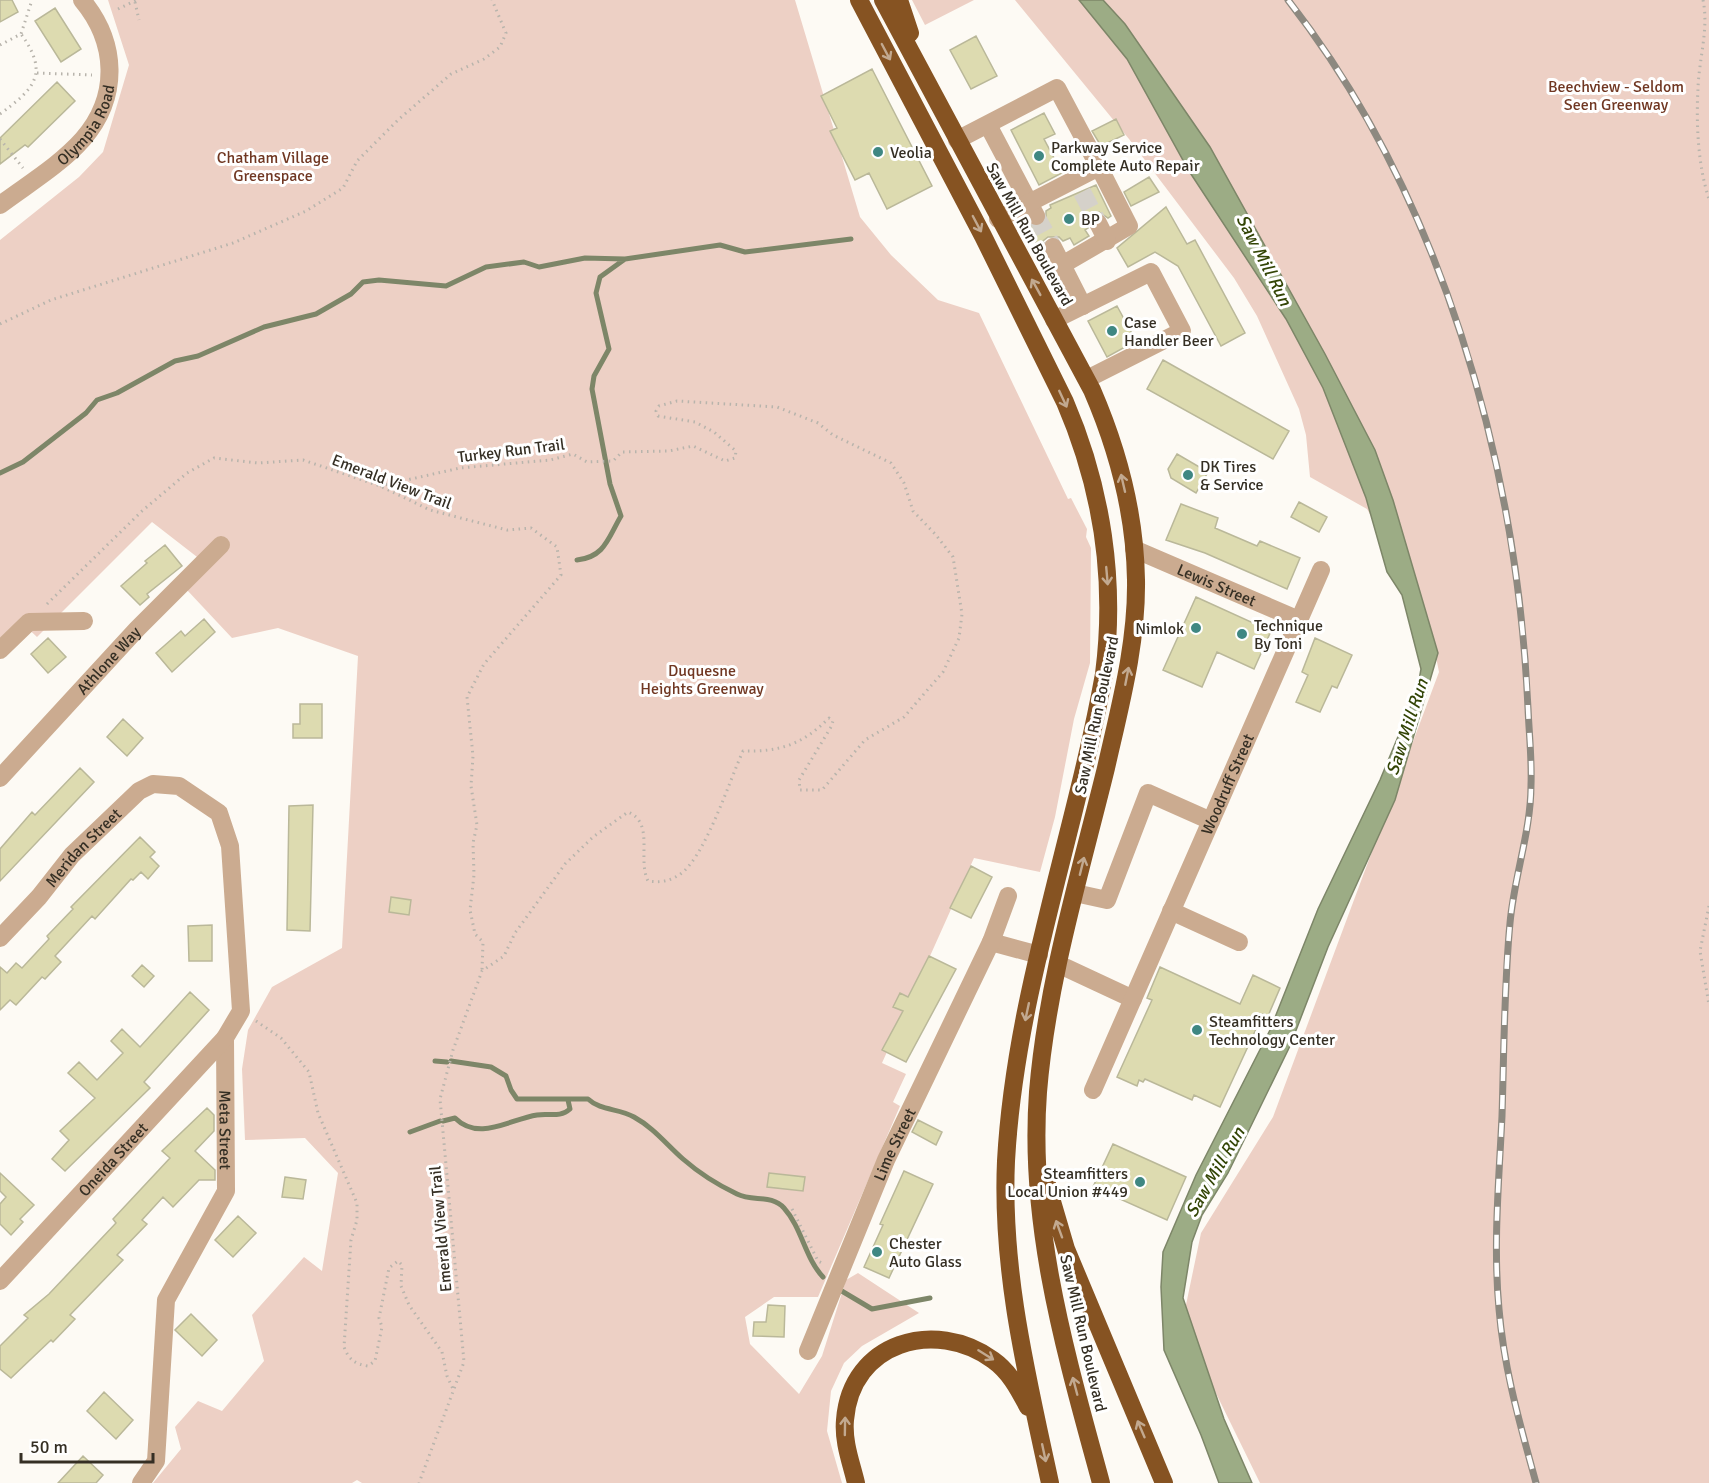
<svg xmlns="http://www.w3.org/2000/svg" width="1709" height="1483" font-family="Signika,sans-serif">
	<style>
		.green { fill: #edd0c5 }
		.water { fill: #9cac85; stroke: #7d8668; stroke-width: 1.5 }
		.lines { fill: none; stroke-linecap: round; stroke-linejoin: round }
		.stream { stroke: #7d8668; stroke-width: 5 }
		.building { fill: #dddbb0; stroke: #bab899; stroke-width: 1.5 }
		.minor-tunnel { stroke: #d5d1ca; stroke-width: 18; stroke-dasharray: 18 9; stroke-linecap: butt }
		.path { stroke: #b8b4ac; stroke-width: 3; stroke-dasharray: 1.5 4.5; stroke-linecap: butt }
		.minor { stroke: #cbab90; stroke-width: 18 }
		.highway { stroke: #865322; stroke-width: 18 }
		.rail-casing { stroke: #8d8980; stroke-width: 7 }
		.rail { stroke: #fff; stroke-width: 4.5; stroke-dasharray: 14; stroke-linecap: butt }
		.oneway { stroke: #c2a990 }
		.poi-dot { fill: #3f8782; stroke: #fff; stroke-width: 2 }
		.labels { text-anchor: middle; stroke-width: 6; stroke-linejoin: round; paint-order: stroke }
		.park-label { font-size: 16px; fill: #703722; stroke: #fff }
		.street-label { font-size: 16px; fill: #352f24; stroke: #fff }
		.poi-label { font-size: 16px; fill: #352f24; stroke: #fff; text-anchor: start }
		.water-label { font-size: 18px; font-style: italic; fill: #334506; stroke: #fff }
	</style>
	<rect width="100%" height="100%" fill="#fdfaf4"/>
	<path class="green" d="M 108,0 L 795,0 L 860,217 L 891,255 L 938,300 L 979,313 L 1068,499 L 1071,498 L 1087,529 L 1086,537 L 1091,548 L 1090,663 L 1074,719 L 1055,817 L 1040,872 L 974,858 L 882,1063 L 906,1074 L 893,1102 L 900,1106 L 818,1297 L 774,1297 L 745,1317 L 750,1344 L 799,1394 L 822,1356 L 846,1280 L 858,1273 L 919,1313 L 862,1346 L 844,1363 L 831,1391 L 827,1431 L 842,1483 L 362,1483 L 357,1480 L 352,1483 L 153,1483 L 181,1449 L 175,1427 L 198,1401 L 222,1411 L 264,1361 L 252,1315 L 304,1257 L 322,1271 L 338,1173 L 305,1138 L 245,1140 L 242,1069 L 248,1030 L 272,987 L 342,948 L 358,656 L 278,628 L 232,638 L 187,590 L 210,567 L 152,522 L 37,637 L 19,620 L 0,638 L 0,240 L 79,177 L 103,152 L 129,65 Z
		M 912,0 L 974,0 L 925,25 Z
		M 1015,0 L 1709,0 L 1709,1483 L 1260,1483 L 1182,1324 L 1201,1233 L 1273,1117 L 1439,672 L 1428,617 L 1367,509 L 1310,477 L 1306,435 L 1299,409 L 1257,316 L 1234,278 L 1129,139 Z"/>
	<path class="water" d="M 1079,0 L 1103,0 L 1125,24 L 1210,147 L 1325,354 L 1375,450 L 1393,500 L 1438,653 L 1395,800 L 1328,947 L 1290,1046 L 1228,1173 L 1202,1215 L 1192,1242 L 1183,1298 L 1224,1419 L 1252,1483 L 1219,1483 L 1201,1435 L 1164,1350 L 1161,1287 L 1163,1252 L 1196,1175 L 1270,1030 L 1318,909 L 1380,780 L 1417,691 L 1421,669 L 1402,595 L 1387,572 L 1366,498 L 1323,388 L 1286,319 L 1189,171 L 1127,59 Z"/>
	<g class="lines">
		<path class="stream" d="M 0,473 L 23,462 L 86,413 L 97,400 L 117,393 L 175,361 L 198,356 L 264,327 L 316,314 L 351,294 L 363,282 L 379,280 L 446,286 L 486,267 L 524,262 L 539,267 L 585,258 L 625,259
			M 577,560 C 605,557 608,538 621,516 L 610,484 L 592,389 L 594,376 L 609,349 L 596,293 L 600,277 L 625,259 L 720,245 L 745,252 L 851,239
			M 435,1061 L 447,1062
			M 451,1061 L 491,1067 L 506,1076 L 511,1090 L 517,1099 L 588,1099 C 601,1111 618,1108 634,1117 C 654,1128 666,1144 683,1159 C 699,1173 718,1185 737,1194 C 753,1202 771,1194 784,1208 C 802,1228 805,1258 823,1277
			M 443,1121 L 455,1118 C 479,1142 510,1119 537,1115 C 549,1113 560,1118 570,1109 L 568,1100
			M 410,1132 L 440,1121
			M 840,1290 L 872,1309 L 930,1298"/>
	</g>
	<path class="building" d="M 0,0 L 12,0 L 18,12 L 0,22 Z
		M 55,8 L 81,49 L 61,62 L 35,21 Z
		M 976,36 L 997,76 L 971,89 L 950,50 Z
		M 872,69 L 932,186 L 887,209 L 869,173 L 855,180 L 830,131 L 837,128 L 821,96 Z
		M 57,82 L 75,101 L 28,147 L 25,145 L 0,164 L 0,138 Z
		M 1044,113 L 1055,134 L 1044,139 L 1062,173 L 1039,185 L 1011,130 Z
		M 1116,119 L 1124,135 L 1101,146 L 1092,131 Z
		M 1149,177 L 1159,192 L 1131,206 L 1124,192 Z
		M 1096,185 L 1111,216 L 1108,218 L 1099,212 L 1092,213 L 1088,217 L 1088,228 L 1085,230 L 1089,236 L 1074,245 L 1070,238 L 1063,241 L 1059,237 L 1048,237 L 1043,241 L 1041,252 L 1025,221 L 1031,226 L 1041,226 L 1046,221 L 1046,211 L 1051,208 L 1050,205 Z
		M 1166,207 L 1187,244 L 1195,240 L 1245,333 L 1221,346 L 1178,266 L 1155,252 L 1128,267 L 1117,248 Z
		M 1117,306 L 1136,341 L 1107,357 L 1088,321 Z
		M 1163,360 L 1289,431 L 1273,459 L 1147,389 Z
		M 1177,454 L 1208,472 L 1196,493 L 1171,478 L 1168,469 Z
		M 1299,502 L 1327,517 L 1319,532 L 1291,517 Z
		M 1181,504 L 1218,518 L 1215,528 L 1257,546 L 1260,541 L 1300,558 L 1287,589 L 1205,553 L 1166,540 Z
		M 165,545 L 182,566 L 147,594 L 149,597 L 140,605 L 121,586 L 147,563 L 145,561 Z
		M 1196,597 L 1271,631 L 1254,669 L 1217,652 L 1202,687 L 1163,670 Z
		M 204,619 L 215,632 L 172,672 L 156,653 L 181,631 L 185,636 Z
		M 48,638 L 66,657 L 48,673 L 31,654 Z
		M 1315,638 L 1352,655 L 1337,688 L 1332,686 L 1320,712 L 1296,702 L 1308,675 L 1302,672 Z
		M 300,704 L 322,704 L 322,738 L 293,738 L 293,724 L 300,724 Z
		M 123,719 L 143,738 L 127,756 L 107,737 Z
		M 80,768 L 94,782 L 0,881 L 0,849 L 32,812 L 35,815 Z
		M 313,805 L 310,931 L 287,930 L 289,806 Z
		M 140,837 L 155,852 L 150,857 L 159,866 L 148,879 L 141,872 L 133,880 L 131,879 L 95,919 L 92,916 L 55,956 L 61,962 L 45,979 L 42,977 L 16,1005 L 10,1000 L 0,1010 L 0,967 L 7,973 L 16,963 L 22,968 L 49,939 L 47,936 L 73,909 L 71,907 Z
		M 971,866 L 992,877 L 971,918 L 950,908 Z
		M 391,897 L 411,900 L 409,915 L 389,912 Z
		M 212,925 L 212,961 L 189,961 L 188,926 Z
		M 929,956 L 956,969 L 906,1062 L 882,1050 L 903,1011 L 893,1007 L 900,993 L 908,997 Z
		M 142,965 L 154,976 L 144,987 L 132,976 Z
		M 1160,967 L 1240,1004 L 1253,975 L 1280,988 L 1268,1016 L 1263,1014 L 1220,1107 L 1194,1095 L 1192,1100 L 1145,1079 L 1143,1082 L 1139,1080 L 1137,1086 L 1117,1077 L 1152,1000 L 1147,998 Z
		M 190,992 L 209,1010 L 144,1082 L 150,1088 L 65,1171 L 52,1159 L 69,1140 L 60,1131 L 95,1098 L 68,1073 L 79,1062 L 97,1080 L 123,1053 L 111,1041 L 122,1029 L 140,1047 Z
		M 207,1108 L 214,1115 L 214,1131 L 195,1151 L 215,1170 L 215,1180 L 199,1180 L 173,1207 L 163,1197 L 142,1220 L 147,1224 L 117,1255 L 123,1260 L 70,1315 L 75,1319 L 53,1342 L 51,1340 L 11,1378 L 0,1369 L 0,1346 L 28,1318 L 24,1315 L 49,1294 L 116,1223 L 113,1219 L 170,1158 L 162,1151 Z
		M 918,1120 L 942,1132 L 936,1145 L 912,1132 Z
		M 1113,1144 L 1186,1177 L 1167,1220 L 1093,1187 Z
		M 904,1171 L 933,1184 L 889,1278 L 864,1267 L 883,1225 L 880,1224 Z
		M 0,1173 L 34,1205 L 20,1219 L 23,1222 L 11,1235 L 0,1224 L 0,1204 L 6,1197 L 0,1191 Z
		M 769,1173 L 805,1177 L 803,1191 L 767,1187 Z
		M 285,1177 L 306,1180 L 303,1199 L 282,1197 Z
		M 238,1216 L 256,1233 L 233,1257 L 215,1240 Z
		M 768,1305 L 785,1306 L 784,1337 L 753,1336 L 754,1322 L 766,1322 Z
		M 191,1314 L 217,1340 L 202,1356 L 175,1330 Z
		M 104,1392 L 133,1420 L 116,1439 L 87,1411 Z
		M 83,1456 L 103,1475 L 96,1483 L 58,1483 Z"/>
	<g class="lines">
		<path class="minor-tunnel" d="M 1082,192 L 1098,223
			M 1036,216 L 1053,247"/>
		<path class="path" d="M 1703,0 C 1709,28 1699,59 1698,88 C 1696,124 1698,166 1709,199
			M 135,2 L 139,20
			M 118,9 L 137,0
			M 0,45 L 21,34 L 32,0
			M 37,73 L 92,75
			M 0,114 C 34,89 50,74 21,34
			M 0,139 L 23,168
			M 0,324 L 51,300 L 233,243 L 306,211 L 343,188 L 357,161 L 398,120 L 451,74 L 484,59 L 500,47 L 506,33 L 492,0
			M 380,486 L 460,468 L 550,460 L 573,454 L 587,462 L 613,461 L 622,452 L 669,451 L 693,446 L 725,461 L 735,458 L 736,451 L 714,432 L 695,422 L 658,416 L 656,411 L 659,406 L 677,401 L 777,407 L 818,423 L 833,435 L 891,463 L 904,483 L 913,511 L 936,535 L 953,557 L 962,614 L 959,638 L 943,672 L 904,717 L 865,740 L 822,790 L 800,790 L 799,780 L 831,727 L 833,721 L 829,718 C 802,745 779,752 743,751 C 729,782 707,851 683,872 C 672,881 661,883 648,881 C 637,859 655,823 628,812 L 593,837 L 565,864 L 515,933 L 504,956 L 482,971 L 453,1050 L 440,1099 L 464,1362 L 419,1483
			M 47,604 L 142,511 L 187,473 L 214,458 L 258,463 L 303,460 L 380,486 L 430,510 L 507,530 L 531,528 L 557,547 L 561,575 L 484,664 L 467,697 L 473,756 L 471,786 L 477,825 L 473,843 L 474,875 L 470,910 L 475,934 L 483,942 L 482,970
			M 1709,906 L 1700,951 L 1709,1005
			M 256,1021 L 281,1038 L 309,1072 L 318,1113 L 357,1203 L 357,1220 L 351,1240 L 344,1347 C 349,1360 355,1364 368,1366 L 375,1361 L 382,1327 L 379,1318 L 389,1268 L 398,1261 L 402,1265 L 401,1286 L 409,1305 L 442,1352 L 447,1376 L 453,1389
			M 792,1209 L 818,1261 L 824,1264"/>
		<g class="minor">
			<path d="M 988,125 L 1036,216"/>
			<path d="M 957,140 L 1057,88 L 1099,167"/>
			<path id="s1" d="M 0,205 C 28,184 60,165 83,139 C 120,96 117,42 82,0"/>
			<path d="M 998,219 L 1099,167 L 1129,226 L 1062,265"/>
			<path d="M 1098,223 L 1107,241"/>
			<path d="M 1053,247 L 1083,306"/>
			<path d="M 1054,320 L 1151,272 L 1182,331 L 1087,379"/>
			<path id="s2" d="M 1134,549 L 1299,620"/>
			<path d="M 0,650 L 29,622 L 84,621"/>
			<path id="s3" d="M 0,778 L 137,629 L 221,545"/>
			<path d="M 1075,893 L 1107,900 L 1148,793 L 1211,821"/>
			<path d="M 1171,911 L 1239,942"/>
			<path id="s4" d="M 0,938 L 39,897 L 72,855 L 139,791 L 153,784 L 179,786 L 219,813 L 230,846 L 241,1011 L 225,1038 L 226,1191 L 166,1300 L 156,1461 L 141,1483"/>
			<path d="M 991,942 L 1039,955"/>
			<path d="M 1058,964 L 1133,999"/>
			<path id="s5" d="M 1093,1090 L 1321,570"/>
			<path id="s6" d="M 0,1281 L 225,1038"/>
			<path id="s7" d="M 808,1351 L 886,1160 L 991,942 L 1008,896"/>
		</g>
		<path class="highway" d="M 859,0 L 983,236 L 1065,402 C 1102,488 1116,581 1104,674 C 1075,836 1015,995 1006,1161 C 1001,1271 1027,1376 1050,1483
			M 883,0 L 1092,390 C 1118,450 1135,514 1136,580 C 1137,644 1120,706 1106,768 C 1080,874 1047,982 1038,1092 C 1028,1227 1066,1354 1101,1483
			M 899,0 L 910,33
			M 1046,1181 L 1066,1249 L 1164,1483
			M 856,1483 C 851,1462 843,1442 845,1420 C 851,1342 935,1318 993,1360 C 1010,1372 1019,1390 1028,1407"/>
		<defs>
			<path id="rail" d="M 1288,0 C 1441,196 1517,462 1528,708 C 1529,733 1532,759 1531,785 C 1531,831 1514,877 1510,923 C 1504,986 1504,1052 1502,1116 C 1499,1180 1493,1245 1499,1309 C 1504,1370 1520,1424 1536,1483"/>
		</defs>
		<use href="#rail" class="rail-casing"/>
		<use href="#rail" class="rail"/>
	</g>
	<defs><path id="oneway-shaft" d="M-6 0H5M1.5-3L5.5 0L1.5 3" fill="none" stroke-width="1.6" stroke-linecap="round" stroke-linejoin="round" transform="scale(1.5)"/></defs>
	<g class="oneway">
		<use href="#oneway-shaft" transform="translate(886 52) rotate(62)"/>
		<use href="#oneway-shaft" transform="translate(977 224) rotate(62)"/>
		<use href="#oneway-shaft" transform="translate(1036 287) rotate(-119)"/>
		<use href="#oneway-shaft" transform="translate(1063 399) rotate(65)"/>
		<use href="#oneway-shaft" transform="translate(1123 483) rotate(-103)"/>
		<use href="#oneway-shaft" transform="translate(1107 576) rotate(85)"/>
		<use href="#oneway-shaft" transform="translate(1127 676) rotate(-79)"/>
		<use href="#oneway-shaft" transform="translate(1082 866) rotate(-76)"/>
		<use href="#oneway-shaft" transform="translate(1027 1012) rotate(102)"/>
		<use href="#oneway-shaft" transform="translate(1059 1229) rotate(-110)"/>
		<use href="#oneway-shaft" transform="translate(986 1355) rotate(32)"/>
		<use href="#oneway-shaft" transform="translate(1075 1386) rotate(-105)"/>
		<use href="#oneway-shaft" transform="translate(845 1426) rotate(-89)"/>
		<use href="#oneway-shaft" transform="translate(1141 1429) rotate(-113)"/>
		<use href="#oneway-shaft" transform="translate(1044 1453) rotate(78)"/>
	</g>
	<g class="poi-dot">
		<circle cx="878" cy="152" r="6"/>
		<circle cx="1039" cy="156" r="6"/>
		<circle cx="1069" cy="219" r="6"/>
		<circle cx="1112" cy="331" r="6"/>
		<circle cx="1188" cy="475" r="6"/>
		<circle cx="1196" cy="628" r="6"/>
		<circle cx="1242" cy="634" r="6"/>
		<circle cx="1197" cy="1030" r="6"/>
		<circle cx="1140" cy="1182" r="6"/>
		<circle cx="877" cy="1252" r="6"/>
	</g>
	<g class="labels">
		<g class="park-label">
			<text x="1616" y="92">Beechview - Seldom<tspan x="1616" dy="18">Seen Greenway</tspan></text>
			<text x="273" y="163">Chatham Village<tspan x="273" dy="18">Greenspace</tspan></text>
			<text x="702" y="676">Duquesne<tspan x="702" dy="18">Heights Greenway</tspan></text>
		</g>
		<g class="street-label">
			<text dy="6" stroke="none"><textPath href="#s1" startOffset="120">Olympia Road</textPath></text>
			<text transform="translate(1030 234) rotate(61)" y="6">Saw Mill Run Boulevard</text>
			<text transform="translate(511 450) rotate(-7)" y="6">Turkey Run Trail</text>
			<text transform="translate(392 481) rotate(21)" y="6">Emerald View Trail</text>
			<text dy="6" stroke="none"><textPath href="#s2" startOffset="90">Lewis Street</textPath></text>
			<text dy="6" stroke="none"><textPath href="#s3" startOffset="160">Athlone Way</textPath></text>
			<text transform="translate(1096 715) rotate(-78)" y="6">Saw Mill Run Boulevard</text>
			<text dy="6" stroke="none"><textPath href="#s5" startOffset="334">Woodruff Street</textPath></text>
			<text dy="6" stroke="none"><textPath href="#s4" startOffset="123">Meridan Street</textPath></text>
			<text dy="6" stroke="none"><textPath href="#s4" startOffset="616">Meta Street</textPath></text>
			<text dy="6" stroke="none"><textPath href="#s7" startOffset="224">Lime Street</textPath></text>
			<text dy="6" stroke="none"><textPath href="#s6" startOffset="166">Oneida Street</textPath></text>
			<text transform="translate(440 1229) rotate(-95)" y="6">Emerald View Trail</text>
			<text transform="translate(1084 1333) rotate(77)" y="6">Saw Mill Run Boulevard</text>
		</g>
		<g class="poi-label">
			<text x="1051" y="153">Parkway Service<tspan x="1051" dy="18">Complete Auto Repair</tspan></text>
			<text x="890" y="158">Veolia</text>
			<text x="1081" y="225">BP</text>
			<text x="1124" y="328">Case<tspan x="1124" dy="18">Handler Beer</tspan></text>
			<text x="1200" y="472">DK Tires<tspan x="1200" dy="18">&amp; Service</tspan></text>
			<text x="1254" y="631">Technique<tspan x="1254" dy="18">By Toni</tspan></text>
			<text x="1184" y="634" text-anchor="end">Nimlok</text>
			<text x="1209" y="1027">Steamfitters<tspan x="1209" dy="18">Technology Center</tspan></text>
			<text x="1128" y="1179" text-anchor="end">Steamfitters<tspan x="1128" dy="18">Local Union #449</tspan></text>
			<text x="889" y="1249">Chester<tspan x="889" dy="18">Auto Glass</tspan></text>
		</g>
		<g class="water-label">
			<text transform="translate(1264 260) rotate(63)" y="6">Saw Mill Run</text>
			<text transform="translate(1407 727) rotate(-72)" y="6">Saw Mill Run</text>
			<text transform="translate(1215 1172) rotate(-60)" y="6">Saw Mill Run</text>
		</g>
	</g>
	<path d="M21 1453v9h132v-9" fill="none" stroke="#352f24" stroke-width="3"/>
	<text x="30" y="1453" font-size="18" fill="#352f24" stroke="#ffffff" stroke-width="4.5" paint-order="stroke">50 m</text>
</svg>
